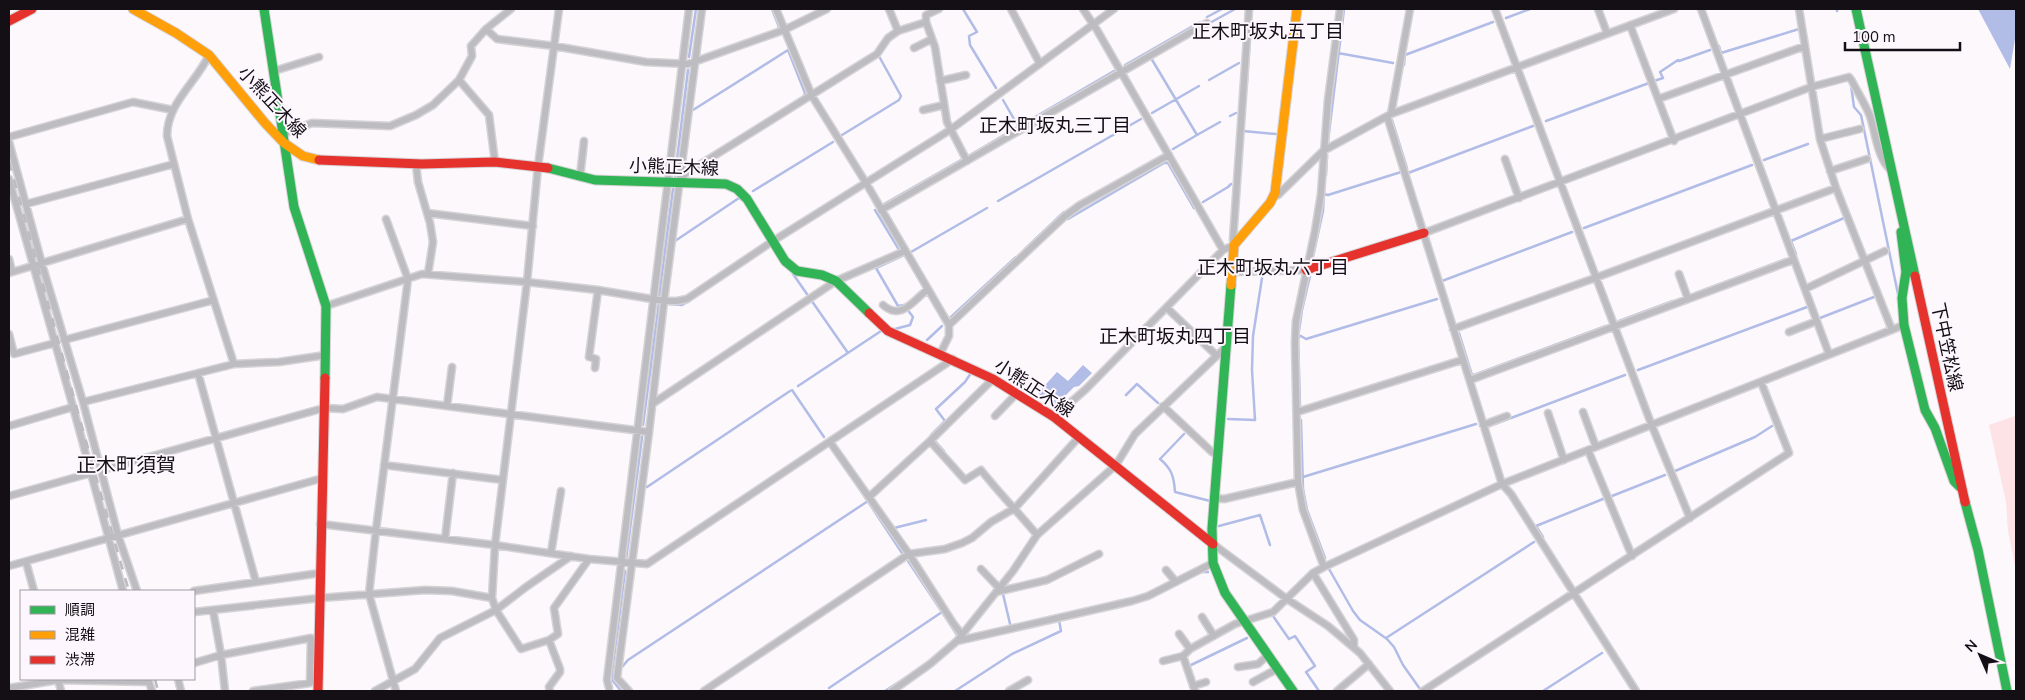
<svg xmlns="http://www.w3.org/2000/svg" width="2025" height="700" font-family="'Nunito Sans','Noto Sans JP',sans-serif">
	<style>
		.green { fill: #fde3e5 }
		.water { fill: #b1bce7 }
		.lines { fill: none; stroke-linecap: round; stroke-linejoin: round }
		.stream { stroke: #b1bce7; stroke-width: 2.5 }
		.street-casing { stroke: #d6d3d6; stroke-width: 9 }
		.fast-casing { stroke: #d6d3d6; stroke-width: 11 }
		.slow-casing { stroke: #d6d3d6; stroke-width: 11 }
		.jam-casing { stroke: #d6d3d6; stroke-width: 11 }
		.street { stroke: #bdbcc0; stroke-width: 6 }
		.fast { stroke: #30b455; stroke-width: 9 }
		.slow { stroke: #ff9f0a; stroke-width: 9 }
		.jam { stroke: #e5322d; stroke-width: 9 }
		.rail { stroke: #bdbbbe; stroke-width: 2.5; stroke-dasharray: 9 9; stroke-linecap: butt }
		.labels { text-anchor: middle; stroke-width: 4; stroke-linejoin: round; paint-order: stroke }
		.street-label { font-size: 18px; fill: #140e15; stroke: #fdf6fe }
		.neighbourhood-label { font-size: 19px; fill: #140e15; stroke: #fdf6fe }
		.quarter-label { font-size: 20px; fill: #140e15; stroke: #fdf6fe }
	</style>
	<rect width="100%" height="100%" fill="#fcf8fc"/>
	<path class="green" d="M 2015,416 L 2016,418 L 2016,571 L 2008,531 L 2006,502 L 1989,425 Z"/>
	<path class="water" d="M 1978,9 L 2016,9 L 2016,33 L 2010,69 Z
		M 1083,365 L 1092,373 L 1079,386 L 1074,387 L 1054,407 L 1038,393 L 1057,372 L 1068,381 Z"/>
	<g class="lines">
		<path class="stream" d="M 772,9 L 779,27 L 777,30
			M 963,9 L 977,32 L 969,36 L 970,45 L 996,88
			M 1837,9 L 1837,11
			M 1207,17 L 1222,9
			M 1506,18 L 1530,9
			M 1208,24 L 1235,9
			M 1719,46 L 1721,53 L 1799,29
			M 1338,53 L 1393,63
			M 689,57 L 696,9
			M 1151,58 L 1197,135 L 1173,149
			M 1125,65 L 1200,22
			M 1404,65 L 1405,55 L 1493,22
			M 1209,80 L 1239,63
			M 1654,81 L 1663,78 L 1660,72 L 1678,60 L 1679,61 L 1710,50
			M 1247,82 L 1250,35
			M 1851,85 L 1854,107 L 1861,115 L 1899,299
			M 1003,100 L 1018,126
			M 693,110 L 788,50 L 805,93 L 804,96
			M 1152,113 L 1199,86
			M 1230,116 L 1236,113
			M 1392,120 L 1407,168
			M 1546,121 L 1649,83
			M 1243,131 L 1276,134
			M 842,135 L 899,100 L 901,96 L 880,58
			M 1197,135 L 1220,122
			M 1328,141 L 1344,9
			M 970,155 L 1114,71
			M 1764,160 L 1808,144
			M 1408,173 L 1533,126
			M 1326,175 L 1327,156
			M 675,176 L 688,70
			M 753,191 L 833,142
			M 1324,194 L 1328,195 L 1401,172
			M 998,201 L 1141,119
			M 1203,202 L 1228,187 L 1231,184
			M 884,204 L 961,160
			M 875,210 L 898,248
			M 1068,219 L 1164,163 L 1168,163 L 1194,208
			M 1584,228 L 1752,165
			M 675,241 L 739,198 L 742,200
			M 1025,249 L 1064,212
			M 911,252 L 987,208
			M 1796,254 L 1791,241 L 1844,218
			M 1312,261 L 1323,211 L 1324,193
			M 793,274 L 848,353
			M 1442,281 L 1572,232
			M 1696,293 L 1786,259
			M 659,297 L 673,189
			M 669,304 L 682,305 L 689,301
			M 951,317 L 1016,257
			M 1820,318 L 1874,297
			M 1619,321 L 1673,301
			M 895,329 L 910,325 L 913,317 L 904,305 L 898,306 L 876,268 L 902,256
			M 1459,333 L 1472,375 L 1474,375 L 1606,326
			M 1298,337 L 1301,336 L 1306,339 L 1437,299
			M 927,340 L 942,326
			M 1638,370 L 1807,307
			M 798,386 L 881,331
			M 792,390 L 824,437
			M 1126,395 L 1137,384 L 1158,403
			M 1300,406 L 1298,337 L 1302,310 L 1310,276
			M 1228,419 L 1255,420 L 1252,370 L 1253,336 L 1262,278
			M 1301,420 L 1303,489 L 1307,510 L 1325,558
			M 643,425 L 659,303
			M 1487,427 L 1625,375
			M 1184,434 L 1160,459 C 1172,469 1174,477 1175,492 L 1210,501
			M 931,435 L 945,421 L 936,409 L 965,382 L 971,373
			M 935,441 L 944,451
			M 1675,471 L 1755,437 L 1772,426
			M 1303,477 L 1476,424
			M 647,487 L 790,391
			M 859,488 L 902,553
			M 1612,496 L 1665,475
			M 1219,526 L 1260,515 L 1270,545
			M 894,528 L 926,520
			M 1541,538 L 1543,537 L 1536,526 L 1603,499
			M 626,560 L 642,437
			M 1329,569 L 1353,611 L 1360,620 L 1387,639 L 1394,647 L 1403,665 L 1420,689
			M 1199,572 L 1208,572
			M 1003,594 L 1011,628
			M 942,612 L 959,638
			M 1273,616 L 1289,639 L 1295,636 L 1315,666 L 1306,672 L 1319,691
			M 1386,638 L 1534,542
			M 1191,665 L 1247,638
			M 622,667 L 628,660 L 868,501
			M 829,688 L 942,612 L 908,561
			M 621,691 L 613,681 L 612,673 L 625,571
			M 885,691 L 905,678
			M 955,691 L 1012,654 L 1061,631 L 1059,620
			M 1543,691 L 1602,653"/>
		<defs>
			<path id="street" d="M 559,9 L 538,166 L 527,282 L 495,545 L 492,598 L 496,610 L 521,649 L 549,640 L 558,634 L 554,608 L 589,559
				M 776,9 L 812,96 L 866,183 L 949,325 L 949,336 L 940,354
				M 889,9 L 898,31
				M 1011,9 L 1040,64
				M 1083,9 L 1097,30 L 1223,250
				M 1495,9 L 1652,426 L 1690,518
				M 1598,9 L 1607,33
				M 1701,9 L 1829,354
				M 1799,9 L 1820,139 L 1836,188 L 1892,330
				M 926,22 L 935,47 L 947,122 L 967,161
				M 1630,25 L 1674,141
				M 486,29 L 497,39 L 554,46 L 646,62 L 688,64 L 784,30 L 827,9
				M 914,48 L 932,39
				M 209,55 C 196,83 167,103 167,136 L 188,219 L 234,364
				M 274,71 L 319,57
				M 459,80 L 489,115 L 495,162
				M 940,81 L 966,75
				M 1658,99 L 1805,46
				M 923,110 L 944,105
				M 1391,114 L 1410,9
				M 1387,116 L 1502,484 L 1511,494 L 1636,691
				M 283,134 L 312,123 L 390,126 L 416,115 L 433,105 L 459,80 L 472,56 L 471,46 L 486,29 L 511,9
				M 9,137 L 133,102 L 173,110
				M 1820,139 L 1860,129
				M 9,142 L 42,264 L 83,402
				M 1505,159 L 1519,198
				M 416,164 L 418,182 L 430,223 L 433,242 L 428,274
				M 1830,171 L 1867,159
				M 580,177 L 584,141
				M 9,179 L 73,407 L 9,426
				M 682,180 L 685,174 L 877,54 L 888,38 L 898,31 L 926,22 L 926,15 L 939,9
				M 1275,193 L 1278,195 L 1323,151 L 1391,114 L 1674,9
				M 26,204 L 174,164
				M 881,210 L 1207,23
				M 427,213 L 533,226
				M 386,219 L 408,279 L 376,530 L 369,594 L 396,691
				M 1424,233 L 1811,87 L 1849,77 L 1852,81 C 1858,93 1865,104 1870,116 C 1875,131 1878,161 1891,170
				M 9,259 L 12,272
				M 1232,272 L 1306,270
				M 9,273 L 188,219
				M 1679,274 L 1688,299
				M 1805,289 L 1885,251
				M 883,305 C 901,321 913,301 928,289
				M 326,306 L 422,274 L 527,282 L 598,290 L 664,301 L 677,301 L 687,299 L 773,241 L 950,130 L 1114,9
				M 1167,308 L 1216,355
				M 949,325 L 1065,216 L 1080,205 L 1169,155
				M 1453,329 L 1595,278 L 1836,188
				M 1789,332 L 1817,321
				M 9,334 L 14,354 L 55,343
				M 64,340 L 214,300
				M 595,368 L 596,359 L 589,357 L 598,290
				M 198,373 L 256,582
				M 1470,380 L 1793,260
				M 652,404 L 836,281 L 905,251
				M 447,406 L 452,367
				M 1163,406 L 1212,452 L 1218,455
				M 73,407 L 123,591
				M 1297,412 L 1462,360
				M 1583,412 L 1596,447
				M 1548,413 L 1564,460
				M 995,416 L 1017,393
				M 1054,417 L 1086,389 L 1223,250 L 1234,245 L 1233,240 L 1249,9
				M 1483,425 L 1507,416
				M 649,432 L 664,301 L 702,9
				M 930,441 L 993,379
				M 830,442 L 909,554 L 953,623 L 962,635
				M 1588,450 L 1632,556
				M 384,465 L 503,480
				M 106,469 L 324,408 L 343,409 L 377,397 L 649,432 L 617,678 L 629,691
				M 9,496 L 91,473
				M 869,497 L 930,441 L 965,480 L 981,470 C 999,493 1019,513 1037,535
				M 1215,498 L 1224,499 L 1298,482
				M 320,524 L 495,545 L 589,559 L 647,564 L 953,359
				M 445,539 L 453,473
				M 1213,544 L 1287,599 L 1328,626 L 1360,653 L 1390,691
				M 551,553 L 561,491
				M 26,562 L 34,591
				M 9,566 L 323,478
				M 1324,567 L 1303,510 L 1298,482 L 1295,343 L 1296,321 L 1315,231 L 1321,194 L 1328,100 L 1340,9
				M 981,569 L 999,588
				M 1166,570 L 1176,582
				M 1313,573 L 1354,640 L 1354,647
				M 137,591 L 118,535 L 83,402 L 234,364 L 279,362 L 326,355
				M 194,591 L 320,573
				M 996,592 L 1047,580 L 1099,554
				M 213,610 L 221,655 L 225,691
				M 194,612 L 320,598 L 425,590 L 452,591 L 492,598
				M 1202,617 L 1214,636
				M 1179,634 L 1190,649
				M 549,640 L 560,669 L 560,672 L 549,687 L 550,691
				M 957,641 L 1132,601 L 1148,596 L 1213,563
				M 1163,661 L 1183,656
				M 194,663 L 221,655 L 311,638 L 310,683 L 253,691
				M 1238,667 L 1258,664 L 1268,655
				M 58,679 L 61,691
				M 178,679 L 181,691
				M 149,682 L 152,691
				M 1253,682 L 1277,669
				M 1193,686 L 1206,682
				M 9,688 L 58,680 L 149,682 L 148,679
				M 609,688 L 607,680 L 612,639 L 689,9
				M 375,691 L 415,669 L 440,638 L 496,610 L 526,587 L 571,556
				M 704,691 L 909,554 L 945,549 L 962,543 L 972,538 L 991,522 L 1015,508 L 1079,437
				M 892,691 L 930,664 L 957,641 L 1013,571 L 1037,535 L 1116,465 L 1135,434 L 1226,347
				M 1009,691 L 1028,680
				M 1195,691 L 1183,656 L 1190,649 L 1235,624 L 1273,612 L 1313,573 L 1324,567 L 1502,484 L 1904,325
				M 1337,691 L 1369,664
				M 1423,691 L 1789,453 L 1761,382"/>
			<path id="fast" d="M 264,9 L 294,207 L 326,306 L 325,378
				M 1856,9 L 1915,276
				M 548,168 L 595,180 L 726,184 L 737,189 L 747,199 L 785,261 L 797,271 L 822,275 L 836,281 L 869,313
				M 1901,232 L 1906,272 L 1902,298 L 1904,325 L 1925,410 L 1935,428 L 1954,481 L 1960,487
				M 1231,285 L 1212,529 L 1213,563 L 1225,593 L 1293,691
				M 1965,502 L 1978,550 L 2007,691"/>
			<path id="slow" d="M 133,9 L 176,33 L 209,55 L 265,123 L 284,143 L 303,156 L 319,160
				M 1231,285 L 1234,245 L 1270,203 L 1275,193 L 1297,9"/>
			<path id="jam" d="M 9,21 L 32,9
				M 319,160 L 422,164 L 495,162 L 548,168
				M 1306,270 L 1424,233
				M 1915,276 L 1965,502
				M 869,313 L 888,331 L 993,379 L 1054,417 L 1213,544
				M 318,691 L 325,378"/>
		</defs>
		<use href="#street" class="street-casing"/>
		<use href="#fast" class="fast-casing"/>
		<use href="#slow" class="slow-casing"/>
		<use href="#jam" class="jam-casing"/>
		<use href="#street" class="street"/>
		<use href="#fast" class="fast"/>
		<use href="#slow" class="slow"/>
		<use href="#jam" class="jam"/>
		<path class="rail" d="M 9,162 C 49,305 87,449 129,591
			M 155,679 L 158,691"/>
	</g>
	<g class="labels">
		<g class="street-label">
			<text transform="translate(272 102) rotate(47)" y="6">小熊正木線</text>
			<text transform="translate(674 167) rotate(2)" y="6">小熊正木線</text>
			<text transform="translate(1947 347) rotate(78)" y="6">下中笠松線</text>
			<text transform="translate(1034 388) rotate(33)" y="6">小熊正木線</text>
		</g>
		<g class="neighbourhood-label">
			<text x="1268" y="38">正木町坂丸五丁目</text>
			<text x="1055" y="132">正木町坂丸三丁目</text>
			<text x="1273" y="274">正木町坂丸六丁目</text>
			<text x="1175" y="343">正木町坂丸四丁目</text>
		</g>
		<g class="quarter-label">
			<text x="126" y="472">正木町須賀</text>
		</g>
	</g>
	<rect width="2025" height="700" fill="none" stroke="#140e15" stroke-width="20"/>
	<rect x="20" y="590" width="175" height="90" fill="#fdf6fe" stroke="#a099a1"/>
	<rect x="30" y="606" width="25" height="8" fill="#30b455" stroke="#a099a1"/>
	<text x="65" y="615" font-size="15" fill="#140e15">順調</text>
	<rect x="30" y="631" width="25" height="8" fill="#ff9f0a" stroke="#a099a1"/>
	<text x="65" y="640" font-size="15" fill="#140e15">混雑</text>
	<rect x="30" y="656" width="25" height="8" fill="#e5322d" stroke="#a099a1"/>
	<text x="65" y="665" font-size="15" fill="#140e15">渋滞</text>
	<g transform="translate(1980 655) rotate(315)" stroke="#fdf6fe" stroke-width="4" paint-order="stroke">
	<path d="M0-4L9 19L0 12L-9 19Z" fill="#140e15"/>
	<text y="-8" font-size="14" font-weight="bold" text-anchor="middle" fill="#140e15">N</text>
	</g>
	<path d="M1845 42v8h115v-8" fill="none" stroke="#140e15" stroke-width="2.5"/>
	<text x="1852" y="42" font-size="15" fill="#140e15" stroke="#fdf6fe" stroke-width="4" paint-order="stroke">100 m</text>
</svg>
